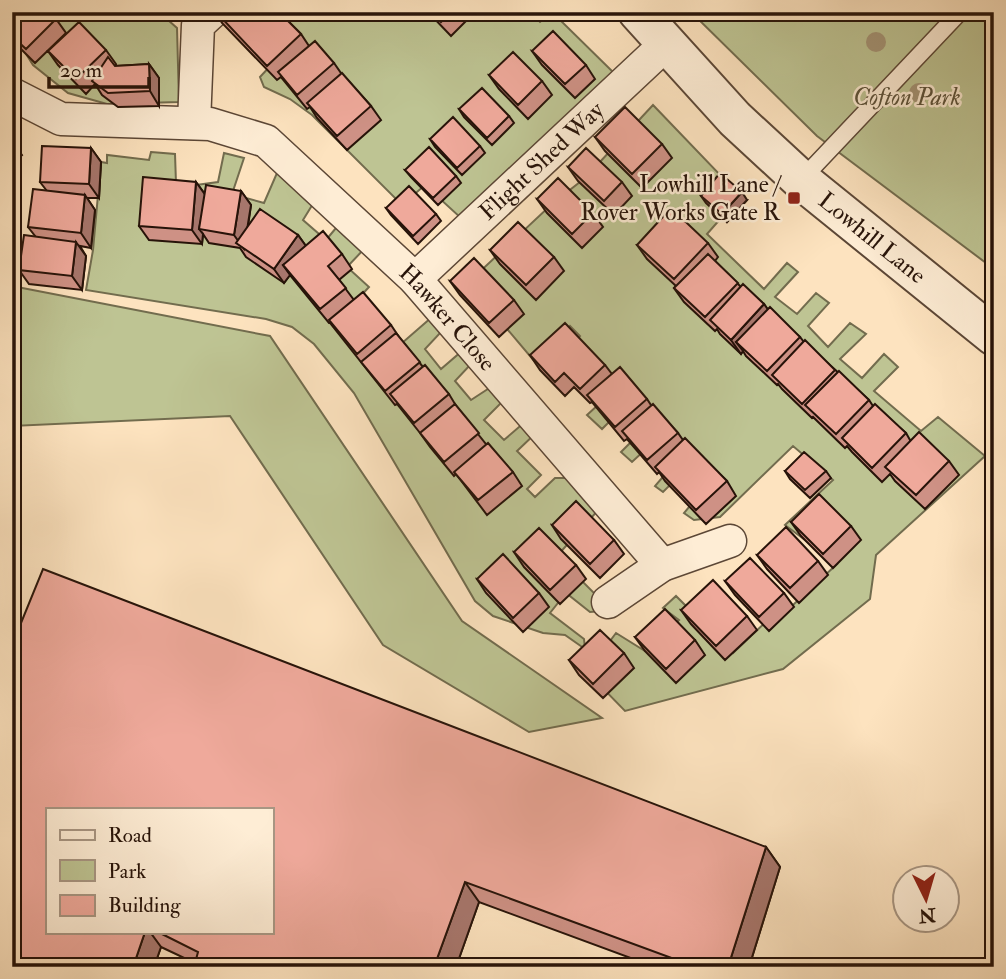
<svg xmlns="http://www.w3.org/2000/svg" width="1006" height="979" font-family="'IM FELL Double Pica',serif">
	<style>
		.green { fill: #bec493; stroke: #726c4e; stroke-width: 2 }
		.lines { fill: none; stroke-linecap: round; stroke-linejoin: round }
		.service-casing { stroke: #5c4736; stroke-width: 19 }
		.minor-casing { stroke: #5c4736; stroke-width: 35 }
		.tertiary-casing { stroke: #5c4736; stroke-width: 42 }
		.service { stroke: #feedd5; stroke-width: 16 }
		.minor { stroke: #feedd5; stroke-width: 32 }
		.tertiary { stroke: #feedd5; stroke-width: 38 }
		.tree { fill: #a49375 }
		.wall { fill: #ce9185; stroke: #271309; stroke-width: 2; fill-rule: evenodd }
		.shaded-wall { fill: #a7766c; stroke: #271309; stroke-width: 2 }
		.building { fill: #efa99b; stroke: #271309; stroke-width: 2 }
		.poi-dot { fill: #8f2418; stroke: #feedd5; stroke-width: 2.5 }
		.labels { text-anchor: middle; stroke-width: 5; stroke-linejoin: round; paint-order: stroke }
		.park-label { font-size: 24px; font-style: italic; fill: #5c5139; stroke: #feedd5 }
		.street-label { font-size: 24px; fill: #271309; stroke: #feedd5 }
		.poi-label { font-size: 24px; fill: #271309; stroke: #feedd5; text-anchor: end }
	</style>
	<rect width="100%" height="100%" fill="#fde3bf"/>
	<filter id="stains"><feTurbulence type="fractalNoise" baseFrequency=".00286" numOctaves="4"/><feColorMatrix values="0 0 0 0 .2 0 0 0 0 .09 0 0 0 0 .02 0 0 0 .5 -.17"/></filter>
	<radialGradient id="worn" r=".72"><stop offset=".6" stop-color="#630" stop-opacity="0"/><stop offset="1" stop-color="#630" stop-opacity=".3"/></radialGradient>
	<path class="green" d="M 37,12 L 159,12 L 177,28 L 179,102 L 107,104 L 68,93 L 33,65 L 15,36 Z
		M 276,12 L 530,12 L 540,22 L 552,12 L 616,75 L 462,219 L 425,185 L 402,205 L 312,115 L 290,99 L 264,87 L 260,77 L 298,36 Z
		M 691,12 L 994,12 L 994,269 L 817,136 Z
		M 653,105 L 725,180 L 722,217 L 707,234 L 764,289 L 787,263 L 798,272 L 775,297 L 797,314 L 816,293 L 829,303 L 808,326 L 828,347 L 850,323 L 866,334 L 840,359 L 862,378 L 884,354 L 898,367 L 874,391 L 921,431 L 938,417 L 985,456 L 876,555 L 870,599 L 783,669 L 625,711 L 587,672 L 616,633 L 645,651 L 679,620 L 663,608 L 676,596 L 733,653 L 773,615 L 778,619 L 837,564 L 785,525 L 833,480 L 793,446 L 720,517 L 694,520 L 684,513 L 695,500 L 673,482 L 663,492 L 655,486 L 674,464 L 646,449 L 632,462 L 621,452 L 639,434 L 615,416 L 602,429 L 587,415 L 621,384 L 577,340 L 580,336 L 570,326 L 535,362 L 476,292 L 472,279 L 552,204 L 585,178 Z
		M 151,152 L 175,154 L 176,183 L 196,185 L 218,182 L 224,153 L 244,158 L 232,194 L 264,203 L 280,166 L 319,194 L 303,220 L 326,240 L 341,222 L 366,247 L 347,267 L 369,287 L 342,316 L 386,357 L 432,317 L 442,331 L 425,349 L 441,369 L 462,351 L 472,363 L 455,381 L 471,400 L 494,385 L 506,398 L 484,420 L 504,440 L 526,421 L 538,431 L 517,451 L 541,475 L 527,489 L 535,497 L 555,478 L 567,478 L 600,508 L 557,556 L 603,602 L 602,611 L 590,612 L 566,593 L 550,613 L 584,639 L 585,649 L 565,635 L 543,633 L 493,616 L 475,601 L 354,393 L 314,344 L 292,327 L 266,319 L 86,290 L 93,250 L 101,162 L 107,163 L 107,155 L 149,160 Z
		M 12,286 L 270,336 L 462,621 L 602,718 L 529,732 L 383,645 L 230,416 L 12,426 Z"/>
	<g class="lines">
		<defs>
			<path id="service" d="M 801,180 L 960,12"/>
			<g id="minor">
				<path id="s1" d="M 12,94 L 61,119 L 210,124 L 266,141 L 415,279 L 662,565"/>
				<path d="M 194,123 L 198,25 L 212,12"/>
				<path id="s2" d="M 415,279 L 667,43"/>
				<path d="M 608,602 L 662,565 L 730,541"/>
			</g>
			<g id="tertiary">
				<path id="s3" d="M 638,12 L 735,119 L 801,180 L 994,336"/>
			</g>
		</defs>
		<use href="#service" class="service-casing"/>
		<use href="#minor" class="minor-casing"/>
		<use href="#tertiary" class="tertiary-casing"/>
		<use href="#service" class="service"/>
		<use href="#minor" class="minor"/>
		<use href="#tertiary" class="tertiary"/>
	</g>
	<g class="tree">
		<circle cx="876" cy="42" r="10"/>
		<circle cx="919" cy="93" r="10"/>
	</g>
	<path class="wall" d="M 12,12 L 56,19 L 66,33 L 35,63 L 12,40 Z
		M 215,12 L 279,12 L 301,34 L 309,46 L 334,63 L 341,73 L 371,106 L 381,120 L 347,150 L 317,118 L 310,107 L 307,109 L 281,77 L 277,80 L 222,23 Z
		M 428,12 L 475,12 L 451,36 Z
		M 106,50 L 116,64 L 115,66 L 149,64 L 159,78 L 159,106 L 118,107 L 102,95 L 95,84 L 86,94 L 58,65 L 48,51 Z
		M 532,51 L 586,65 L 595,79 L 575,98 L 542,65 Z
		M 489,75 L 542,81 L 552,95 L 528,119 L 499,89 Z
		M 459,109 L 509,116 L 514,123 L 492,145 L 464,117 Z
		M 595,137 L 662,144 L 672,158 L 642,188 L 605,151 Z
		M 430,139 L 480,146 L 485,153 L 462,175 L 435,147 Z
		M 12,141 L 22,155 L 12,164 Z
		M 91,148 L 101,162 L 99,198 L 87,198 L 95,210 L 91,248 L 80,246 L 86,256 L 82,290 L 29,284 L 19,270 L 35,236 L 28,227 L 47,191 L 40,182 Z
		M 568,167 L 622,182 L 632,196 L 614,215 L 578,181 Z
		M 405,170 L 456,176 L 461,183 L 438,205 L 411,177 Z
		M 196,182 L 205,194 L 241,191 L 251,205 L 248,226 L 298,235 L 306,246 L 342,254 L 352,269 L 339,280 L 354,300 L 391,325 L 401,340 L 423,367 L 449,394 L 458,409 L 486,444 L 513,472 L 522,486 L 487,515 L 456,474 L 454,476 L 430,447 L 420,433 L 397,404 L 395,405 L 330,323 L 329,323 L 290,275 L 284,283 L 246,257 L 240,248 L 209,243 L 203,234 L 202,244 L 149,240 L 139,226 Z
		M 701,196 L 747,200 L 727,222 L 706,203 Z
		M 537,199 L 593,213 L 603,227 L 582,248 L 547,213 Z
		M 386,208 L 436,214 L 441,221 L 418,244 L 391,215 Z
		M 708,243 L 718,257 L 715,261 L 741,287 L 764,304 L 768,310 L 800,337 L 804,342 L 869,400 L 873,406 L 906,433 L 910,440 L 949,461 L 959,475 L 925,509 L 895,481 L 890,474 L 882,482 L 852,452 L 847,446 L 845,448 L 813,417 L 812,418 L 782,389 L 778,384 L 777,385 L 746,356 L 743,351 L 741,354 L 720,334 L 717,329 L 715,331 L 684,302 L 674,288 L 676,286 L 647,259 L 637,245 Z
		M 490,250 L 554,257 L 564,271 L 536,300 L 500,264 Z
		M 450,281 L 514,300 L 524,314 L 499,337 L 460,295 Z
		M 530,355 L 605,365 L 612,374 L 647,399 L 651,405 L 678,433 L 683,440 L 727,481 L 736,496 L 706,524 L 665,481 L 659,472 L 657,474 L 627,439 L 624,441 L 592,402 L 590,403 L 574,387 L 565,396 L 540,370 Z
		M 785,471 L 826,471 L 831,478 L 810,498 L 790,479 Z
		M 791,522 L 851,526 L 861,540 L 833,568 L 801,536 Z
		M 552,525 L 614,540 L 624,554 L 600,578 L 561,539 Z
		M 514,552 L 576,565 L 586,579 L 560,604 L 524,567 Z
		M 757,555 L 818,561 L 828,575 L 799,603 L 767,569 Z
		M 477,579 L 539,593 L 549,607 L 523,632 L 486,593 Z
		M 725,581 L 784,593 L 794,607 L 769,631 L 735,595 Z
		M 681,610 L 747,616 L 757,630 L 725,660 L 691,624 Z
		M 635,637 L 695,640 L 705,655 L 676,683 L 645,651 Z
		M 12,645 L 766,847 L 780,867 L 749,967 L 655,967 L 479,902 L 456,967 L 194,967 L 195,963 L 161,947 L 154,967 L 12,967 ZM 271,809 L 271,932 L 47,932 Z
		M 624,653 L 634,668 L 603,698 L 579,675 L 569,660 Z"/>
	<path class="shaded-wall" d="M 149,64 L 159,78 L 159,106 L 150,91 Z
		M 91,148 L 101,162 L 99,198 L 89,184 Z
		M 196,182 L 206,196 L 199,229 L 203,234 L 202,244 L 192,230 Z
		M 241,191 L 251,205 L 244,249 L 234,235 Z
		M 742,192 L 747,200 L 727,222 L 722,214 Z
		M 85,195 L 95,210 L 91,248 L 81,233 Z
		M 298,235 L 308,249 L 283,265 L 290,275 L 284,283 L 274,269 Z
		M 76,242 L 86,256 L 82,290 L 72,276 Z
		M 764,304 L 774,318 L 736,342 L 743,351 L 741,354 L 731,340 Z
		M 766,847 L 780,867 L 749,967 L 728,967 Z
		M 465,882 L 479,902 L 456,967 L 434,967 Z
		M 145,932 L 150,932 L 161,947 L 154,967 L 133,967 Z"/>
	<path class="building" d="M 12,12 L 49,12 L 56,19 L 26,49 L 12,36 Z
		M 216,12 L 279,12 L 301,34 L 267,66 Z
		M 432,12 L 451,12 L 441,22 Z
		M 79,22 L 106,50 L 76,79 L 48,51 Z
		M 553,31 L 586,65 L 565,84 L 532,51 Z
		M 315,41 L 334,63 L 297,95 L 278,72 Z
		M 513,52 L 542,81 L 518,105 L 489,75 Z
		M 108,57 L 115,66 L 149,64 L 150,91 L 108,93 L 92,81 Z
		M 342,73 L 371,106 L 337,136 L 307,103 Z
		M 482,88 L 509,116 L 487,138 L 459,109 Z
		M 625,107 L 662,144 L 632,174 L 595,137 Z
		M 453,117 L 480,146 L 457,168 L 430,139 Z
		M 42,146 L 91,148 L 89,184 L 40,182 Z
		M 429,147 L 456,176 L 433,198 L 405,170 Z
		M 586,148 L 622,182 L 604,201 L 568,167 Z
		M 720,173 L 742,192 L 722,214 L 701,196 Z
		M 143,177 L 196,182 L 192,230 L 139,226 Z
		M 558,178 L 593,213 L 572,234 L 537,199 Z
		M 206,185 L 241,191 L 234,235 L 199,229 Z
		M 409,186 L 436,214 L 413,236 L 386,208 Z
		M 33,189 L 85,195 L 81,233 L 28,227 Z
		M 671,208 L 708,243 L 674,279 L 637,245 Z
		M 260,209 L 298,235 L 274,269 L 236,243 Z
		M 518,222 L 554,257 L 526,285 L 490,250 Z
		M 323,231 L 342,254 L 328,266 L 346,288 L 320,309 L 283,265 Z
		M 24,235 L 76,242 L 72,276 L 19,270 Z
		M 708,254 L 738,283 L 705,317 L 674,288 Z
		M 474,258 L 514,300 L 489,323 L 450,281 Z
		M 743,284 L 764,304 L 731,340 L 710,320 Z
		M 363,292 L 391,325 L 357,354 L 329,320 Z
		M 770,307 L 800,337 L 767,371 L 736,342 Z
		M 565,323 L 605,365 L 580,389 L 564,373 L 555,382 L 530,355 Z
		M 396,333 L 420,362 L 385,391 L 361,362 Z
		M 805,340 L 835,370 L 802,404 L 772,375 Z
		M 425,365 L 449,394 L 414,423 L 390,394 Z
		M 620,367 L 647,399 L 615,427 L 587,395 Z
		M 839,371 L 869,400 L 836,434 L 805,405 Z
		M 455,404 L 479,433 L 444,462 L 420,433 Z
		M 653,404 L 678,433 L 647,460 L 622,431 Z
		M 875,404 L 906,433 L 872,468 L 842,438 Z
		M 919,432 L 949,461 L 916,495 L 885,467 Z
		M 685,438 L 727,481 L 696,510 L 655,467 Z
		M 488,443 L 513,472 L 478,500 L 454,472 Z
		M 804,452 L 826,471 L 805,490 L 785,471 Z
		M 819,494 L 851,526 L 823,554 L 791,522 Z
		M 576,501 L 614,540 L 590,564 L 552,525 Z
		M 786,527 L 818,561 L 790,588 L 757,555 Z
		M 539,528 L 576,565 L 550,590 L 514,552 Z
		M 503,554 L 539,593 L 513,618 L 477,579 Z
		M 750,558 L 784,593 L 759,617 L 725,581 Z
		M 43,569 L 766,847 L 728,967 L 696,967 L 465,882 L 434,967 L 194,967 L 198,952 L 158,932 L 271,932 L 271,809 L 47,809 L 47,932 L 145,932 L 133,967 L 12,967 L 12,645 Z
		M 713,580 L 747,616 L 716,646 L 681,610 Z
		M 665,609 L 695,640 L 666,669 L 635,637 Z
		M 600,630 L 624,653 L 593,684 L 569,660 Z"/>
	<rect class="poi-dot" x="787" y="191" width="14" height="14" rx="3.5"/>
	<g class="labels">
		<g class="park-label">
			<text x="907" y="105">Cofton Park</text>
		</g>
		<g class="street-label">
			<text dy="8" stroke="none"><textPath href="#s2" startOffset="173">Flight Shed Way</textPath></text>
			<text dy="8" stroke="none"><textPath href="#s3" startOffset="326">Lowhill Lane</textPath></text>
			<text dy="8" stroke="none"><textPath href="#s1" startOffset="516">Hawker Close</textPath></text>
		</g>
		<g class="poi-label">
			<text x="780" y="192">Lowhill Lane /<tspan x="780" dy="28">Rover Works Gate R</tspan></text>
		</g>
	</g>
	<rect width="1006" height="979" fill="none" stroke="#fde3bf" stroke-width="42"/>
	<rect x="14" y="14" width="978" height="951" fill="none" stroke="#271309" stroke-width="3.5"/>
	<rect x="21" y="21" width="964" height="937" fill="none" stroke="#271309" stroke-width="2"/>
	<rect x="46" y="808" width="228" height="126" fill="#feedd5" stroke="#a89683" stroke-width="2"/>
	<rect x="60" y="830" width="35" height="10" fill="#feedd5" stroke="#a89683" stroke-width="2"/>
	<text x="108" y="842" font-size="21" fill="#271309">Road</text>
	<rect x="60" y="860" width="35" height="21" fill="#bec493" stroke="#a89683" stroke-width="2"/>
	<text x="108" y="878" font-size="21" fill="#271309">Park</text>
	<rect x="60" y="895" width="35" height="21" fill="#efa99b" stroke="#a89683" stroke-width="2"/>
	<text x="108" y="912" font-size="21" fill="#271309">Building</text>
	<g transform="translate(926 899) rotate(175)"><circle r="33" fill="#feedd5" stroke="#a89683" stroke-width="2"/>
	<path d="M0-5L12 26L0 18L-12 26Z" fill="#8f2418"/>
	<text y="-10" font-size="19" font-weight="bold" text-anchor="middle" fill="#271309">N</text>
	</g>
	<path d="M49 77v10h100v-10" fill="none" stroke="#271309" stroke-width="3.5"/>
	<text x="60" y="77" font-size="21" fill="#271309" stroke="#feedd5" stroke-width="5" paint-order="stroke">20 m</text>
	<rect width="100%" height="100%" filter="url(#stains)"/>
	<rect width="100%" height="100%" fill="url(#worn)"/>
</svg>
